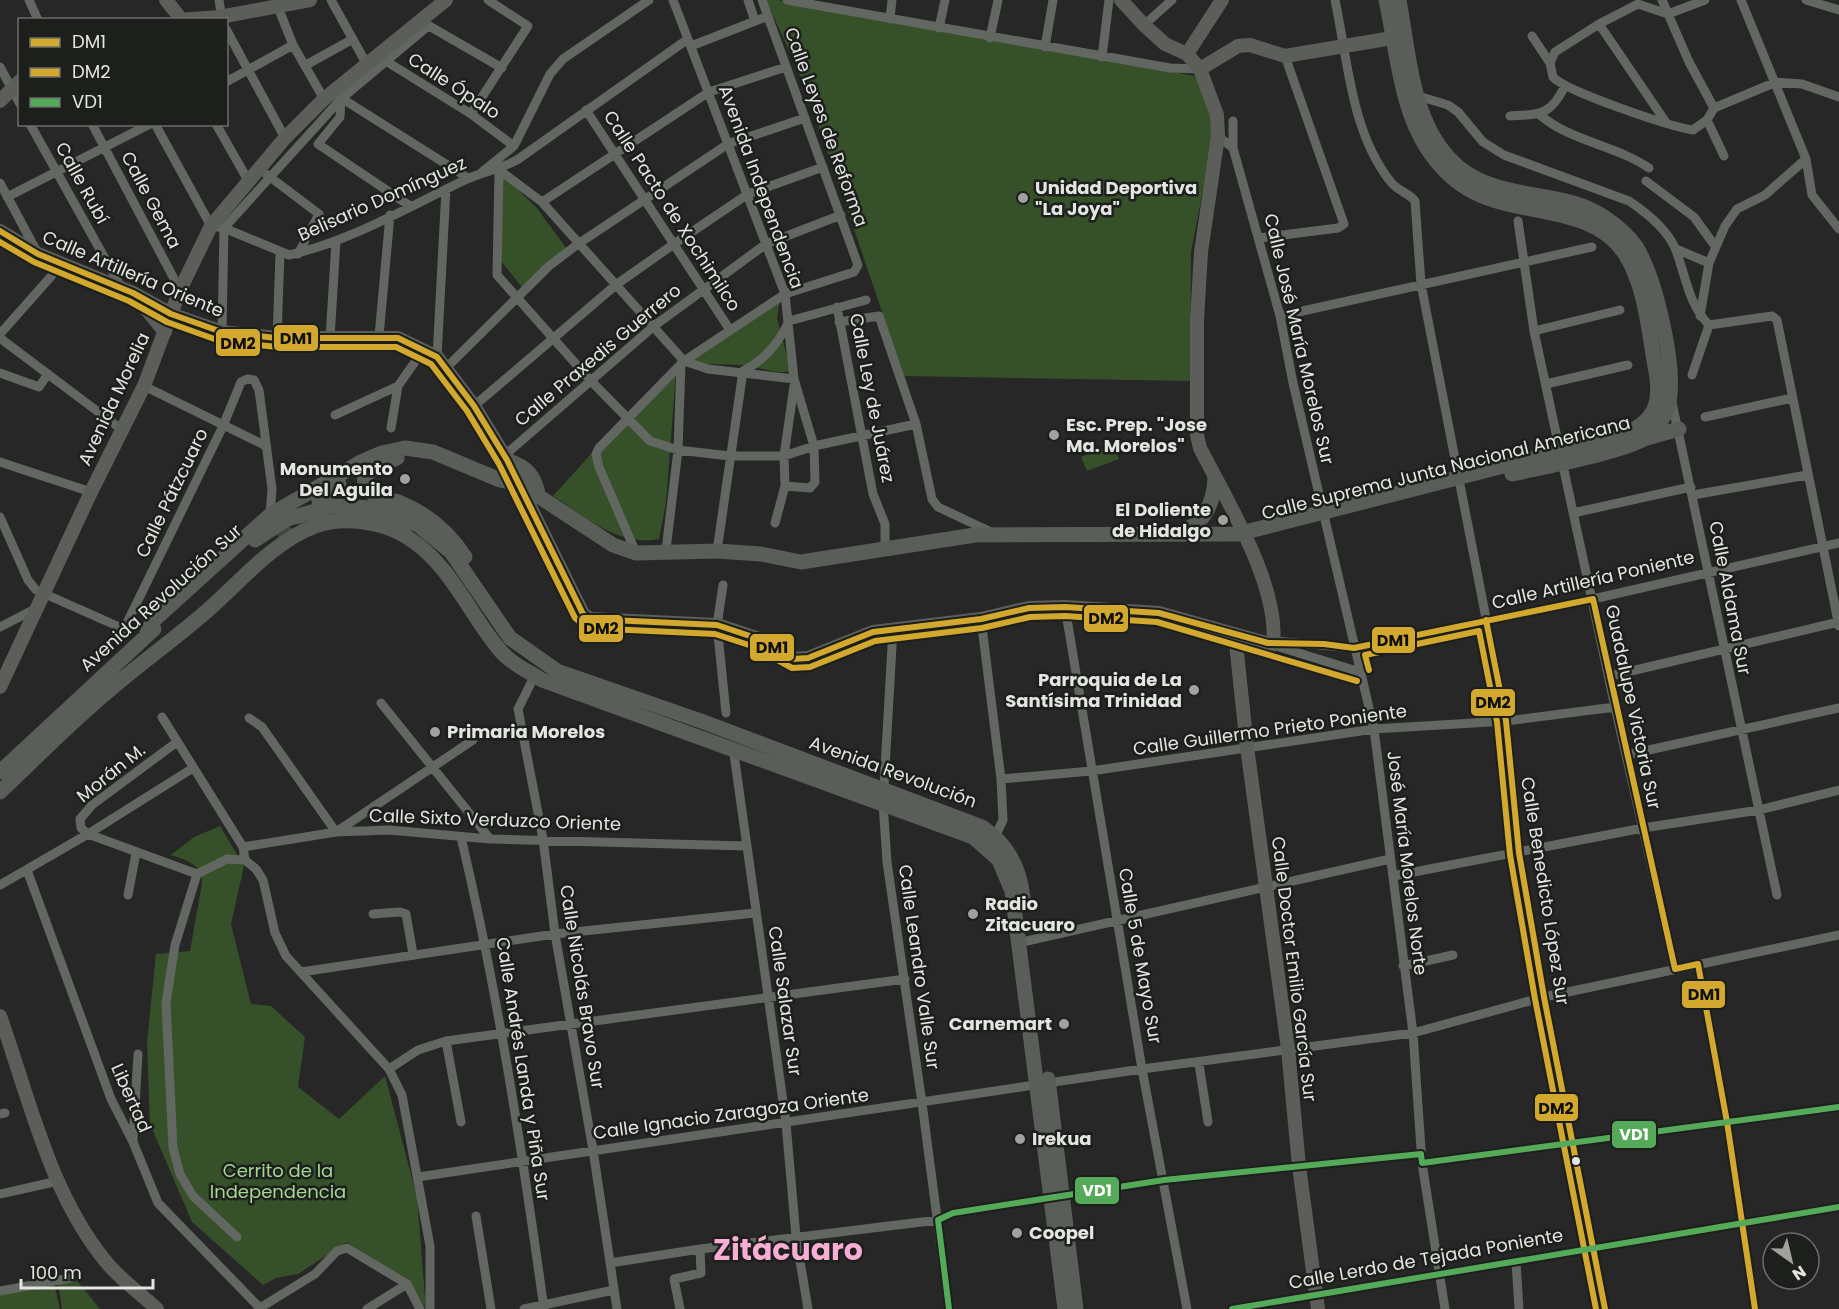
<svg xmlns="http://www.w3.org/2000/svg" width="1839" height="1309" font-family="Poppins,sans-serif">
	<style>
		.green { fill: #365029 }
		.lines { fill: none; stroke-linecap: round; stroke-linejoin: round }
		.primary-tunnel { stroke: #424442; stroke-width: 15; stroke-dasharray: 15 8; stroke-linecap: butt }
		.street { stroke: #626761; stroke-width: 9 }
		.secondary { stroke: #5c5f59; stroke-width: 14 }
		.primary { stroke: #595e59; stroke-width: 15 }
		.primary-bridge { stroke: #595e59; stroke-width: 15 }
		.bus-1-casing { stroke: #1c1f1b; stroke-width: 10 }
		.bus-2-casing { stroke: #1c1f1b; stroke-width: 10 }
		.bus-3-casing { stroke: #1c1f1b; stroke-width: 10 }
		.bus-1 { stroke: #d2a82e; stroke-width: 6 }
		.bus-2 { stroke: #d2a82e; stroke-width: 6 }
		.bus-3 { stroke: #55aa5a; stroke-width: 6 }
		.poi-dot { fill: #a1a2a0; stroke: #1c1f1b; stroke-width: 2 }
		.bus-dot { fill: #e3e5e2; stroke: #1c1f1b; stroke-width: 2 }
		.labels { text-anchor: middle; stroke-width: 5; stroke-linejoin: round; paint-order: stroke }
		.street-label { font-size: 18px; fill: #e3e5e2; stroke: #1c1f1b }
		.poi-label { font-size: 18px; font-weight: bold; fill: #e3e5e2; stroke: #1c1f1b; text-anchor: start }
		.park-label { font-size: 18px; fill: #a5d790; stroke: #1c1f1b }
		.town-label { font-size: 30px; font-weight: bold; fill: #f7add4; stroke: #1c1f1b }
		.line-badge { stroke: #1c1f1b; stroke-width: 2 }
		.badge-label { font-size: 16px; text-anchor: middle; font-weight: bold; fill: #fff }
		.pale-badge-label { font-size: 16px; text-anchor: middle; font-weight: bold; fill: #111 }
	</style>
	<rect width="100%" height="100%" fill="#262726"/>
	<path class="green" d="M 766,0 L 778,0 L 1195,76 L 1210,101 L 1212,143 L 1191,252 L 1190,381 L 904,376 L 805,86 Z
		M 501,174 L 536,207 L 567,249 L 524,290 L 501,261 Z
		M 780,299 L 777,318 L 791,371 C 774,375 757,366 740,365 C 721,364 706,366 688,360 Z
		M 676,372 L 666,503 L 659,539 C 618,547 586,517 553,496 L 600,444 Z
		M 1113,444 L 1119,459 L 1087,471 L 1081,457 Z
		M 220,826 L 244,866 L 231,924 L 251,1004 L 271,1006 L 305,1037 L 298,1087 L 339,1119 L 385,1076 L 417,1197 L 426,1309 L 410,1282 L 407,1284 L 347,1242 L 298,1274 L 276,1278 L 263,1285 L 192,1222 L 150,1124 L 147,1042 L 156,954 L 190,951 L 202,883 C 201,863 187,861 171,855 L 194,837 Z
		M 75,1278 L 100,1309 L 62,1309 L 58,1282 Z
		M 54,1284 L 60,1309 L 0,1309 L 0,1293 Z"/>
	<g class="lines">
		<path class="primary-tunnel" d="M 278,536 L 303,514"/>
		<path class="street" d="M 29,0 L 38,20
			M 219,0 L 222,20
			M 331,0 L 366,63
			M 673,0 L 785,294 L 794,379 L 814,446 L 815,482 L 810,488 L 785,486
			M 748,0 L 755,21
			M 787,0 L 1170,68 L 1200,69
			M 1335,0 C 1348,61 1351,131 1390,181 C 1397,191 1408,192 1415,201 L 1421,284 L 1506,721 L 1519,853 L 1544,997 L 1605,1309
			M 1662,0 L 1689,62 L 1714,108
			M 1705,0 L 1668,14 L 1638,4 L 1599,24 L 1555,52 L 1550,63 L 1553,77 C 1565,91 1671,127 1693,130 L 1707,120 L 1714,108 L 1776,82 L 1802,84 L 1839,97
			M 1741,0 L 1806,159 L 1812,195 L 1839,229
			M 1806,0 L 1839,10
			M 276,2 L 293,45 L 324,99
			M 890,19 L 892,0
			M 424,23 L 502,68
			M 1599,24 L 1665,121
			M 1144,25 L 1172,0
			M 939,28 L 945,0
			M 226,29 L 285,138
			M 1532,36 L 1550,63
			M 990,38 L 998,0
			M 691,46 L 768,16
			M 1045,47 L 1053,0
			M 1102,57 L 1109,0
			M 381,58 L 471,114 L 514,146
			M 306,65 L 353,39
			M 0,67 L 20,104
			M 226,82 L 293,45
			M 338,96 L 468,178
			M 1418,96 L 1448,105 L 1458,112 L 1483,142 L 1504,155 L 1629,201 C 1647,213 1666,228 1675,248 C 1686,275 1687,302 1709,325
			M 341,99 L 340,117 L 318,144 L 410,206
			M 586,110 L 730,330
			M 471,114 L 528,26 L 488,0
			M 1540,115 C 1570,141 1615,145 1649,168
			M 1510,116 C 1541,114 1550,116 1565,86
			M 1707,120 L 1724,156
			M 30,124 L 122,289
			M 92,124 L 180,290
			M 155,124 L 211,226 L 224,228 L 289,255 C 349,242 410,206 465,180 C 482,172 500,169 517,160 L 688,39
			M 216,124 L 249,182
			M 1218,136 L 1233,148 L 1280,316 L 1293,383 L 1374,729 L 1413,1033 L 1422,1163 L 1445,1309
			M 1233,148 L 1233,121
			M 499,170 L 497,275 L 591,381 L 650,441 L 678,450 L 730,456 L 784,456 L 814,446 L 916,424
			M 499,170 L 542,202 L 684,361 L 708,369 L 794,379
			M 482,172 L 514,146 L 550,74 L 563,59 L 649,0
			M 266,174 L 319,214 L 298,254
			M 1646,181 L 1694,217 L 1715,246
			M 0,183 L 37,252
			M 7,197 L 150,124
			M 542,202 L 709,92 L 786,67
			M 1518,221 L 1534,331 L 1615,707 L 1675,969
			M 1259,238 L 1338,228 L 1344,224 L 1285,56
			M 1676,249 L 1709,263
			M 837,307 L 873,494 L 885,524 L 885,549
			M 1280,316 L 1592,247
			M 1700,316 L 1709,263 L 1725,226 L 1737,209 L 1765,195 L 1806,159
			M 789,321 L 866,300
			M 839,322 L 879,316 L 916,424 L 932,499 L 938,507 L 991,532
			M 1709,325 L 1772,316 L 1777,320 L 1839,626
			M 1534,331 L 1620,310
			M 222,332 L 224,228 L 341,99 L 428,26
			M 0,334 L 62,264
			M 379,336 L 390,215
			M 0,338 L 121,429
			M 277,338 L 280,253
			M 330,338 L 336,241
			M 437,357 L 446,189
			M 446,368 L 549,266 L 578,244 L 728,144 L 805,118
			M 743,371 C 765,360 779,343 789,321
			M 0,373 L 39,387 L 48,374
			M 1692,375 L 1709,325
			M 1546,384 L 1628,365
			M 144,386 L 266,446
			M 1671,398 L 1777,895
			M 474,406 L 617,284 L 674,244 L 748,194 L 823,167
			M 335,415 L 398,386 L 424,349
			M 1705,417 L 1792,398
			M 391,428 L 398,386
			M 505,455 L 654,326 L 766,244 L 841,215
			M 0,462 L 91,492
			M 1693,495 L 1807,475
			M 1573,513 L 1691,487
			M 0,517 L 28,580 L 36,590 L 124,629 L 223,426 L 241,382 L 247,379 L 254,380 L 259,390 L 272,489 L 270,515
			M 775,523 L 785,486 L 784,456 L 794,386
			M 666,550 L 678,450 L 681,363
			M 717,551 L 743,371
			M 636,553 L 599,467 L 596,454 L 599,448 L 684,361 L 785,294 L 854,272 L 858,265 L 762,0
			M 723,585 L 717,625 L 726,713
			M 1065,607 L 1142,1069 L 1187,1309
			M 981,619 L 1001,779 L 1003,820 L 993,841
			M 0,627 L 35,609
			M 893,629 L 883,803 L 887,862 L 922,1103 L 949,1309
			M 1274,641 L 1354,648 L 1593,599 L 1839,543
			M 1273,645 L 1360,672
			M 535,675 L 518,709 L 543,839 L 555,934 L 593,1150 L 617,1309
			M 1610,676 L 1839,622
			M 381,703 L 490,839
			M 162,717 L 243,847
			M 249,718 L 262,727 L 336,832 L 473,740
			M 177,742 L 92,805 L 80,819 L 81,828 L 88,834 L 197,874
			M 733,747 L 786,1123 L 796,1237 L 808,1309
			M 1626,755 L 1839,708
			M 1001,779 L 1091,771 L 1374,729 L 1506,721 L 1615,707
			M 461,837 C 498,993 522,1150 544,1309
			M 243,847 L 245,860 L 256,869 L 263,880 L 275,933 L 286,956 L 389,1069 L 402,1095 L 430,1246 L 430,1309
			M 243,847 L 336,832 L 389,830 L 490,839 L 746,846
			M 27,870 L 111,1099 L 133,1142 L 158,1203 L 259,1307
			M 197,874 L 175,945 L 166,1003 L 173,1148 L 180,1174 L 193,1196 L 237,1237
			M 197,874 L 227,859 L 245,860
			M 1393,876 L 1643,828 L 1759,810 L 1839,790
			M 0,885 L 88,834 L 193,768
			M 128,895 L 136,853
			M 373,914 L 400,912 L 406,914 L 413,954
			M 1018,943 L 1390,859
			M 1698,964 L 1727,1122 L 1755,1309
			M 1403,966 L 1453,955
			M 301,972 L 555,934 L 755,913
			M 446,1041 L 461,1122
			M 1199,1064 L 1208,1122
			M 389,1069 L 418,1050 L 446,1041 L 905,979
			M 0,1114 L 5,1113
			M 133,1140 L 138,1054
			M 1422,1163 L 1839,1107
			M 418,1177 L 1142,1069 L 1413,1033 L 1544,997 L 1839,935
			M 0,1194 L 58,1181
			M 476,1216 L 491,1309
			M 1516,1262 L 1519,1309
			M 610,1263 L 700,1249 L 938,1220 L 953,1213 L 1164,1180 L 1421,1154
			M 0,1291 L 70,1278
			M 258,1309 L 315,1274 L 337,1251 L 347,1248 L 407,1284 L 420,1309
			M 367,1309 L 407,1284
			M 524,1309 L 614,1290
			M 680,1309 L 674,1279 L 701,1273 L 700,1249
			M 1232,1309 L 1839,1207"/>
		<path class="secondary" d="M 166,0 L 181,19
			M 178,20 L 220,17 L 310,0
			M 1187,54 L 1222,0
			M 1200,69 L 1238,46 L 1250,45 L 1285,56 L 1404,36
			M 0,101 L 20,81
			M 0,231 L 38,254 L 133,293 L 171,314 L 222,332 L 277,338 L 398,338 L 437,357 L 474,406 L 507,460 L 583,614 L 590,619 L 717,625 L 756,638 L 792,659 L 808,658 L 873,632 L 981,619 L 1029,608 L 1065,607 L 1159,613 L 1273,645 C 1280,586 1227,501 1200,448 L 1197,435 L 1197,320 L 1201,252 L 1218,136 L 1217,115 L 1200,69 L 1187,54 L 1165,44 L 1144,25 L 1121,0
			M 138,299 L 165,332
			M 1235,634 L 1247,747 L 1288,1049 L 1299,1166 L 1318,1309
			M 0,687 L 91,492 L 144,386 L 180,290 L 211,226 L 285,138 L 324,99 L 446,0
			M 0,1016 C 29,1097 50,1195 107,1263 C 121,1280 141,1294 157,1309"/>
		<path class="primary" d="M 1399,0 C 1409,53 1411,117 1449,158 C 1492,205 1559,186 1604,217 C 1616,225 1629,236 1637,248 C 1656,281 1676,365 1669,402 C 1667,414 1657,429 1647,437 C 1630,451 1538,468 1512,474
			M 1647,438 L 1679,429
			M 397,458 L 380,465 L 365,475 C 364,481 364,488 370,492 C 378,498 392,499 401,503 C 429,515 449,532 465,557
			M 507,460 C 526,467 534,474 538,494
			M 319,501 L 339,484
			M 333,506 L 373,508 L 418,525 L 451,552 L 510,638 L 557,671 L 701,721 L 982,827 C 1008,845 1019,866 1023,897
			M 1181,532 C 1205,523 1214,502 1215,478
			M 255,540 L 287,519
			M 147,633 L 152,622 L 270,515 L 361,462 L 382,453 L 405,448 L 433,452 L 500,480 L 520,484 L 613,545 L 636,553 L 717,551 L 761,554 L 801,562 L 975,535 L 1238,534 L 1621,436 C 1653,422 1662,406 1656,372 C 1649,335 1646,287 1625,254 C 1596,209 1534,215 1490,199 C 1470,192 1451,179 1438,163 C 1400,119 1398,54 1386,0
			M 0,772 L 154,629
			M 0,792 C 35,759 69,724 106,693 C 139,664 175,639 208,610 C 241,581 273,542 315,526 C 342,516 383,521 407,537 C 450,564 467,610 498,648 C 510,663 526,670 542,680 L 973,837 L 999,860 L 1012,891 L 1065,1309
			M 1048,1079 L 1076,1309"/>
		<path class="primary-bridge" d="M 287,519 L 333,506"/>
		<defs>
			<path id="bus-1" d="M 0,231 L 38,254 L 133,293 L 171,314 L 222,332 L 277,338 L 398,338 L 437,357 L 474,406 L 507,460 L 583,614 L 590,619 L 717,625 L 756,638 L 792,659 L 808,658 L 873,632 L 981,619 L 1029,608 L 1065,607 L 1159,613 L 1268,643 L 1324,644 L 1354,648 L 1593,599 L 1675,969 L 1698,964 L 1727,1122 L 1755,1309
				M 1486,620 L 1506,721 L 1519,853 L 1544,997 L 1605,1309"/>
			<path id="bus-2" d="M 0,242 L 34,262 L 129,301 L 167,322 L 220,341 L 277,347 L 396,347 L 431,364 L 467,411 L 499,464 L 575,618 L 587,628 L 715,634 L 752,646 L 792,668 L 810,667 L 875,641 L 982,628 L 1030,617 L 1065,616 L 1157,622 L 1357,681
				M 1369,670 L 1365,655 L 1479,631 L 1497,722 L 1510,855 L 1535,999 L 1596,1309"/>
			<path id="bus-3" d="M 949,1309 L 938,1220 L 953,1213 L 1164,1180 L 1421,1154 L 1422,1163 L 1839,1107
				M 1232,1309 L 1839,1207"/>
		</defs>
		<use href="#bus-1" class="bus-1-casing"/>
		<use href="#bus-2" class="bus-2-casing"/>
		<use href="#bus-3" class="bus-3-casing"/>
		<use href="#bus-1" class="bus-1"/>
		<use href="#bus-2" class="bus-2"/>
		<use href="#bus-3" class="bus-3"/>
	</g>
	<g class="poi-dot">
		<circle cx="1023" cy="198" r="6"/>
		<circle cx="1054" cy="435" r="6"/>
		<circle cx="405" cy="479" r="6"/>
		<circle cx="1223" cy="520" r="6"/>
		<circle cx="1194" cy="690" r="6"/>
		<circle cx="435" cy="732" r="6"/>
		<circle cx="973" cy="914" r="6"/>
		<circle cx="1064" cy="1024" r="6"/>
		<circle cx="1020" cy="1139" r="6"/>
		<circle cx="1017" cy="1233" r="6"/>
	</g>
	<circle class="bus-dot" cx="1576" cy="1161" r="5"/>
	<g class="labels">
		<g class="street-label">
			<text transform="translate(454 86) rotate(33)" y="6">Calle Ópalo</text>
			<text transform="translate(826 127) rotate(70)" y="6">Calle Leyes de Reforma</text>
			<text transform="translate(82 183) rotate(61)" y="6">Calle Rubí</text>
			<text transform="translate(761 187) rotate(70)" y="6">Avenida Independencia</text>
			<text transform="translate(382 199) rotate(-24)" y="6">Belisario Domínguez</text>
			<text transform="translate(151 200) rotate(62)" y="6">Calle Gema</text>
			<text transform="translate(672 211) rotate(57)" y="6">Calle Pacto de Xochimilco</text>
			<text transform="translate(133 274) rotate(23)" y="6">Calle Artillería Oriente</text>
			<text transform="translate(1299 339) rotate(77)" y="6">Calle José María Morelos Sur</text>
			<text transform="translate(598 355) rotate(-40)" y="6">Calle Praxedis Guerrero</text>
			<text transform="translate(872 398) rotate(79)" y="6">Calle Ley de Juárez</text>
			<text transform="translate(114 399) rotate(-65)" y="6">Avenida Morelia</text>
			<text transform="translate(1446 468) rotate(-14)" y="6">Calle Suprema Junta Nacional Americana</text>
			<text transform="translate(172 493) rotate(-64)" y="6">Calle Pátzcuaro</text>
			<text transform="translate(1593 580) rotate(-13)" y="6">Calle Artillería Poniente</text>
			<text transform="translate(161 598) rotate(-42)" y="6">Avenida Revolución Sur</text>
			<text transform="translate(1730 598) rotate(79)" y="6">Calle Aldama Sur</text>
			<text transform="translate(1633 707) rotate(78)" y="6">Guadalupe Victoria Sur</text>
			<text transform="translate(1270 730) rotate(-8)" y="6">Calle Guillermo Prieto Poniente</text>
			<text transform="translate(893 772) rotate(20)" y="6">Avenida Revolución</text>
			<text transform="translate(111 773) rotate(-39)" y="6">Morán M.</text>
			<text transform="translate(495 820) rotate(2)" y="6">Calle Sixto Verduzco Oriente</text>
			<text transform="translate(1407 863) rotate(83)" y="6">José María Morelos Norte</text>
			<text transform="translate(1545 891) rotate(81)" y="6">Calle Benedicto López Sur</text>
			<text transform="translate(1140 956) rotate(80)" y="6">Calle 5 de Mayo Sur</text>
			<text transform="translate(919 967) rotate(82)" y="6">Calle Leandro Valle Sur</text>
			<text transform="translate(1294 969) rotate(83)" y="6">Calle Doctor Emilio García Sur</text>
			<text transform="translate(582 987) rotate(81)" y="6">Calle Nicolás Bravo Sur</text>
			<text transform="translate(785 1001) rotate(82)" y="6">Calle Salazar Sur</text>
			<text transform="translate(523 1069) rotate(81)" y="6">Calle Andrés Landa y Piña Sur</text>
			<text transform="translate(131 1098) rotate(66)" y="6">Libertad</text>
			<text transform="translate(731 1114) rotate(-8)" y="6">Calle Ignacio Zaragoza Oriente</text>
			<text transform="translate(1426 1259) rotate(-10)" y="6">Calle Lerdo de Tejada Poniente</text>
		</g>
		<g class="poi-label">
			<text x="1035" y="194">Unidad Deportiva<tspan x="1035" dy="21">"La Joya"</tspan></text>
			<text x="1066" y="431">Esc. Prep. "Jose<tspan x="1066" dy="21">Ma. Morelos"</tspan></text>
			<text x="393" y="475" text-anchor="end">Monumento<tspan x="393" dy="21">Del Aguila</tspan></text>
			<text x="1211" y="516" text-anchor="end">El Doliente<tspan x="1211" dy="21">de Hidalgo</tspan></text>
			<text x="1182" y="686" text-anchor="end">Parroquia de La<tspan x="1182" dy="21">Santísima Trinidad</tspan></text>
			<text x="447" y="738">Primaria Morelos</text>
			<text x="985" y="910">Radio<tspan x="985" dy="21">Zitacuaro</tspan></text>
			<text x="1052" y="1030" text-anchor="end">Carnemart</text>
			<text x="1032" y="1145">Irekua</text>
			<text x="1029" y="1239">Coopel</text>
		</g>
		<g class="park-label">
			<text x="278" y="1177">Cerrito de la<tspan x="278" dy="21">Independencia</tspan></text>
		</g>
		<g class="town-label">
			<text x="788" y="1260">Zitácuaro</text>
		</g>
	</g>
	<g class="line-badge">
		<rect x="273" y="324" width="46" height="28" rx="6" fill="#d2a82e"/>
		<rect x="215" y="328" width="46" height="29" rx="6" fill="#d2a82e"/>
		<rect x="1083" y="604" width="46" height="29" rx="6" fill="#d2a82e"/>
		<rect x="578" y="614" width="46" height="29" rx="6" fill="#d2a82e"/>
		<rect x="1371" y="626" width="45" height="28" rx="6" fill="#d2a82e"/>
		<rect x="749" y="633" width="46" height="29" rx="6" fill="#d2a82e"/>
		<rect x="1470" y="688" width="46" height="29" rx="6" fill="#d2a82e"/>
		<rect x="1681" y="980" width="45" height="29" rx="6" fill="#d2a82e"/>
		<rect x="1534" y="1093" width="45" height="29" rx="6" fill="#d2a82e"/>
		<rect x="1611" y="1120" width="46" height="29" rx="6" fill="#55aa5a"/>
		<rect x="1074" y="1176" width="46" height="29" rx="6" fill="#55aa5a"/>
	</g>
	<g class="badge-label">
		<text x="1634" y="1140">VD1</text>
		<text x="1097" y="1196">VD1</text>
	</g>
	<g class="pale-badge-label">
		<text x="296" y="344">DM1</text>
		<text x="238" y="349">DM2</text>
		<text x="1106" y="624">DM2</text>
		<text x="601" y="634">DM2</text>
		<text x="1393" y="646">DM1</text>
		<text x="772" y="653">DM1</text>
		<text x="1493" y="708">DM2</text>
		<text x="1704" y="1000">DM1</text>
		<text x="1556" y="1114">DM2</text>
	</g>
	<rect x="18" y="18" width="210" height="108" fill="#1c1f1b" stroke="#6c6e6b" stroke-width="1.5"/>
	<rect x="30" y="38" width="30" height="9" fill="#d2a82e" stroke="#6c6e6b" stroke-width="1.5"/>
	<text x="72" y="48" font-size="18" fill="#e3e5e2">DM1</text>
	<rect x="30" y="68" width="30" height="9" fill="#d2a82e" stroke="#6c6e6b" stroke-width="1.5"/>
	<text x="72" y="78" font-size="18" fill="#e3e5e2">DM2</text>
	<rect x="30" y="98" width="30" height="9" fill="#55aa5a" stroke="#6c6e6b" stroke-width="1.5"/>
	<text x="72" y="108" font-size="18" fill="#e3e5e2">VD1</text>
	<g transform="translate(1791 1261) rotate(146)"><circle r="28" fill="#1c1f1b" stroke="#6c6e6b" stroke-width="1.5"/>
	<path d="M0-4.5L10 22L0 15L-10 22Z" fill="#a1a2a0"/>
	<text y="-9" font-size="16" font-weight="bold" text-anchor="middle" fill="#e3e5e2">N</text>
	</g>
	<path d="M21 1279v9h132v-9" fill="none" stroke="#e3e5e2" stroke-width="3"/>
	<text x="30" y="1279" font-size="18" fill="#e3e5e2" stroke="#1c1f1b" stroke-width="4.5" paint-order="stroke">100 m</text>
</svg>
